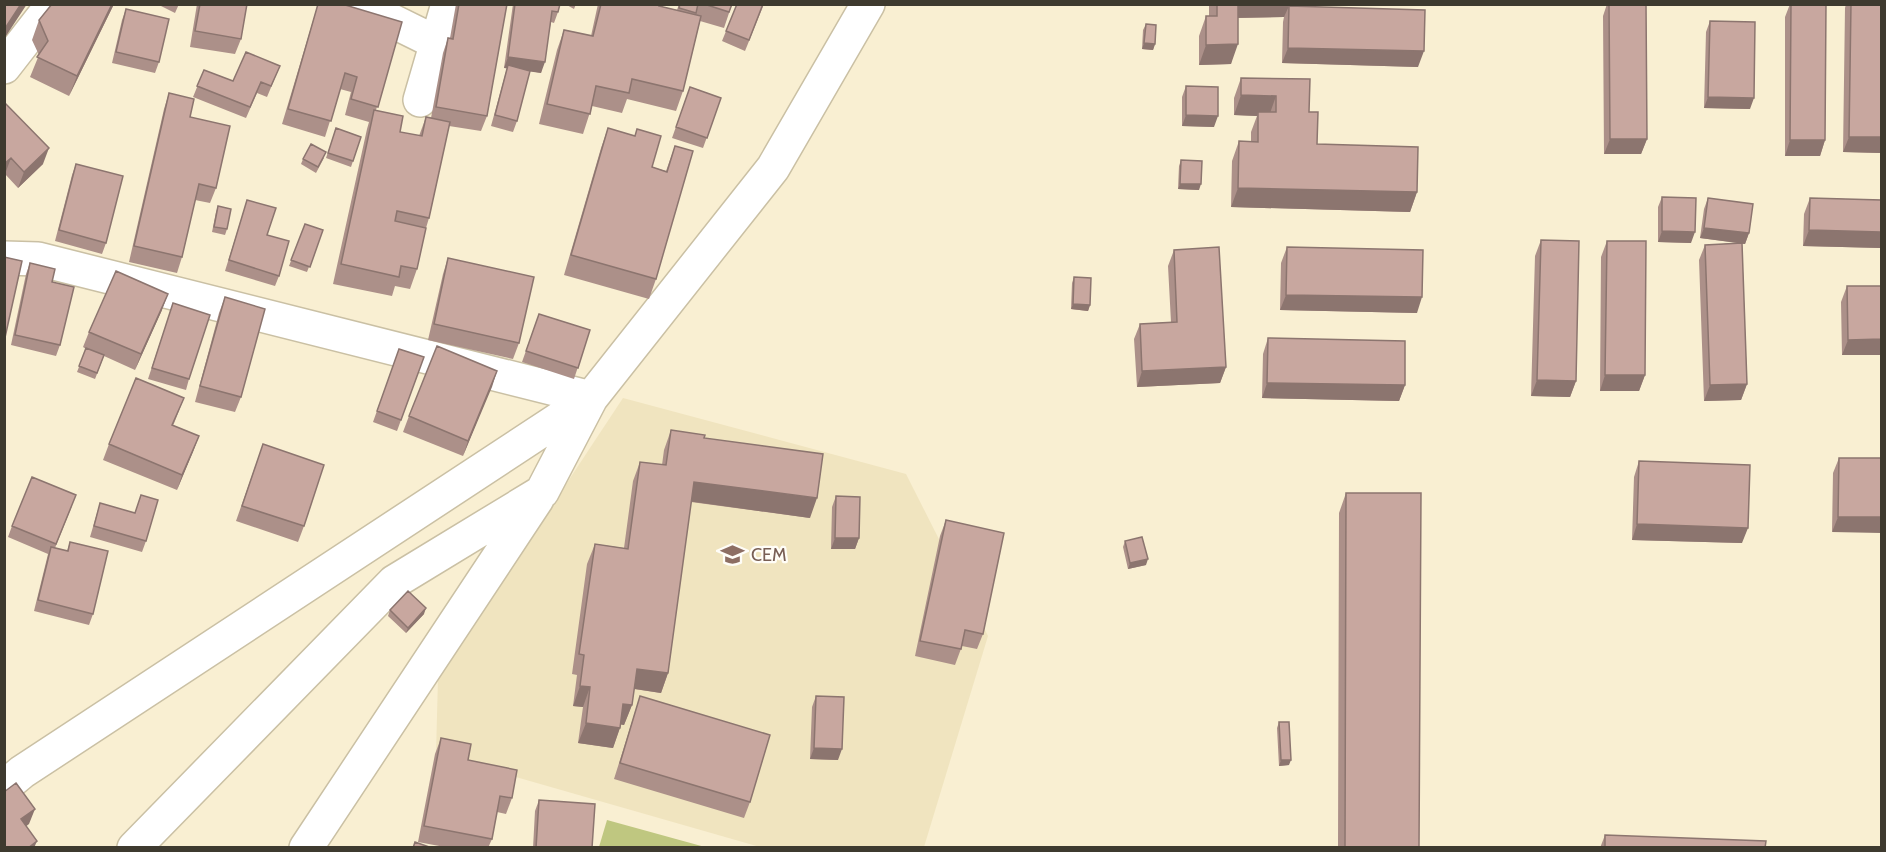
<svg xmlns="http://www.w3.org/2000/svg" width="1886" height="852" font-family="Cabin,sans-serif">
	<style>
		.built { fill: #f0e4bf }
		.garden { fill: #bfc780 }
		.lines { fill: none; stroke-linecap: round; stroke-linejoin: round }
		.minor-casing { stroke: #cac0a4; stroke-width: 36 }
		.minor { stroke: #fff; stroke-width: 33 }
		.wall { fill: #ac9089 }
		.shaded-wall { fill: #8c756f }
		.building { fill: #c8a79f; stroke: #8c756f; stroke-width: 1.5 }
		.labels { text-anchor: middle; stroke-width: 4.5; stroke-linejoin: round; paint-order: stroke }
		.education-label { font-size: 18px; fill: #785e54; stroke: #fffdf7; text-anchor: start }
	</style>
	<rect width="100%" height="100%" fill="#f9efd2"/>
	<path class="built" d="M 623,398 L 906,474 L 988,636 L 924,847 L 760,847 L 436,754 L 438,678 Z"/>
	<path class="garden" d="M 607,820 L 705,847 L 599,847 Z"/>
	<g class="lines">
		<defs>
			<path id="minor" d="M 358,4 L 437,43
				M 4,67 L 53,4
				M 420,100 L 448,4
				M 4,258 L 38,259 L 591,398 L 542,492 L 394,582 L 134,848
				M 4,787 L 22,772 L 591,398 L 773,168 L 868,4
				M 306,848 L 537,499"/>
		</defs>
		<use href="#minor" class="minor-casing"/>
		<use href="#minor" class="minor"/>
	</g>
	<path class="wall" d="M 114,4 L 69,96 L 30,77 L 39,55 L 32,40 L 39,20 Z
		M 157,4 L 179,4 L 175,13 Z
		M 197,4 L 247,4 L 241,39 L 235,54 L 190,47 Z
		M 318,4 L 402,22 L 376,110 L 400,132 L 419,136 L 426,117 L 431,118 L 443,53 L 448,38 L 450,38 L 456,4 L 507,4 L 487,116 L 481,131 L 449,126 L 429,218 L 426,228 L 417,269 L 410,289 L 395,286 L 392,296 L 333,284 L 367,129 L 369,122 L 345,115 L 351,92 L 340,89 L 325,137 L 282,124 Z
		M 513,4 L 560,4 L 558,12 L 554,23 L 551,22 L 541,73 L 530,71 L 517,121 L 513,132 L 491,126 L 507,68 L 504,68 Z
		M 565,4 L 576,4 L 574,9 Z
		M 598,4 L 660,4 L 659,6 L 677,10 L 679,4 L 732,4 L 724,28 L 700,21 L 683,91 L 676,111 L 627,99 L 622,113 L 592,106 L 583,134 L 539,124 L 557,50 L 564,30 L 591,36 Z
		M 737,4 L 764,4 L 745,51 L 722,41 Z
		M 1209,4 L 1303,4 L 1302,7 L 1418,67 L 1282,63 L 1283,22 L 1284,17 L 1238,18 L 1231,64 L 1199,65 L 1199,36 L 1206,16 L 1209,16 Z
		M 1607,4 L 1646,4 L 1647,139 L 1641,154 L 1604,154 L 1603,16 Z
		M 1790,4 L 1826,4 L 1825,140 L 1820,156 L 1785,156 L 1785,17 Z
		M 1846,4 L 1881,4 L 1881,153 L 1843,152 L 1845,8 Z
		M 126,9 L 159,62 L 155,73 L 112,63 L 122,20 Z
		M 1710,21 L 1750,109 L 1704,108 L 1706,32 Z
		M 1146,24 L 1155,44 L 1153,50 L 1142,49 L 1143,30 Z
		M 280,66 L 267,97 L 257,93 L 246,118 L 193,97 L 204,70 L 233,81 Z
		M 1241,78 L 1309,112 L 1317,144 L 1417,192 L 1410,212 L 1231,207 L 1232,161 L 1239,141 L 1251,142 L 1251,132 L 1257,116 L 1234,115 L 1234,98 Z
		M 1186,86 L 1214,127 L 1182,126 L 1182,97 Z
		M 690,87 L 721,98 L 703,148 L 672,138 Z
		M 169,93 L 190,117 L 216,188 L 210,203 L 195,200 L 182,257 L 177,273 L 129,262 L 164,109 Z
		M 4,102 L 43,164 L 18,188 L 5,174 Z
		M 336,128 L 361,137 L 351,167 L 326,158 Z
		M 608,128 L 652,167 L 666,171 L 675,146 L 656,279 L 649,299 L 564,275 L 601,148 Z
		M 324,158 L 316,173 L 301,164 L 303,159 Z
		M 1181,160 L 1199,190 L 1178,189 L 1179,166 Z
		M 76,164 L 106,243 L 102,254 L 55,241 L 72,175 Z
		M 1662,197 L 1691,243 L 1658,242 L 1658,207 Z
		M 1708,198 L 1749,233 L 1745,244 L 1742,244 L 1747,384 L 1741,400 L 1704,401 L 1699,260 L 1705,245 L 1739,243 L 1700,238 L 1704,209 Z
		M 1810,198 L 1881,200 L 1881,248 L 1803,246 L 1804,214 Z
		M 247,200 L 267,235 L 279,276 L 275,286 L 225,271 Z
		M 218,206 L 227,229 L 225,235 L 212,232 L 216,212 Z
		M 305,224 L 323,230 L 307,272 L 289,266 Z
		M 1541,240 L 1576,381 L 1570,397 L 1531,396 L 1535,256 Z
		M 1607,241 L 1645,375 L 1639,391 L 1600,391 L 1601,257 Z
		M 1287,247 L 1417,313 L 1280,310 L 1281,263 Z
		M 1174,250 L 1226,367 L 1220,383 L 1137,387 L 1134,339 L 1140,324 L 1171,322 L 1168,266 Z
		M 448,258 L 519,343 L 513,359 L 428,340 L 443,274 Z
		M 30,263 L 52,282 L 60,345 L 56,356 L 11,345 L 26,274 Z
		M 1074,277 L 1090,305 L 1088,311 L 1071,309 L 1072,283 Z
		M 1847,286 L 1881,286 L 1881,355 L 1842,355 L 1841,302 Z
		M 225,297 L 241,397 L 235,412 L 195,402 L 219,313 Z
		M 173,303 L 189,379 L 186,390 L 148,379 Z
		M 162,310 L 135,370 L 104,356 L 95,379 L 77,372 L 86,349 L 83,347 L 89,332 Z
		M 539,314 L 590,330 L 574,379 L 522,362 Z
		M 1268,338 L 1405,385 L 1399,401 L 1262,398 L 1263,354 Z
		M 399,349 L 424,357 L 397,431 L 373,422 Z
		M 497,371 L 463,456 L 403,432 L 409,416 Z
		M 184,398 L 173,426 L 199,436 L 177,490 L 103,460 L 109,444 Z
		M 671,430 L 704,438 L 810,518 L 691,502 L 668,673 L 661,693 L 634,689 L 632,705 L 624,725 L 621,724 L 613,748 L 578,743 L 583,707 L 573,706 L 577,675 L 572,674 L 587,564 L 595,544 L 624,548 L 633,481 L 640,462 L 662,465 L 664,450 Z
		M 263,444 L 304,526 L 298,542 L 236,521 Z
		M 1839,458 L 1881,458 L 1832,532 L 1833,473 Z
		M 1639,461 L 1742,543 L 1632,540 L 1634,477 Z
		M 1346,493 L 1419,848 L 1338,848 L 1339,513 Z
		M 141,495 L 146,541 L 142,552 L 90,537 L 100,503 L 135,513 Z
		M 836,496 L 859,538 L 855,549 L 831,549 L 832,507 Z
		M 72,506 L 55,548 L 67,551 L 70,542 L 93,614 L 89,625 L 34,611 L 48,554 L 8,537 L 12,526 Z
		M 946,520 L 983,634 L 977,649 L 962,646 L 955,665 L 915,656 L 940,536 Z
		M 1125,541 L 1146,565 L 1128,569 L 1123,547 Z
		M 390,610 L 424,614 L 406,633 L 388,616 Z
		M 640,696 L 750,802 L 744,818 L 614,779 Z
		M 816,696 L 838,760 L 810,759 L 812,707 Z
		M 1279,722 L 1289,765 L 1279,766 L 1277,728 Z
		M 441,738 L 512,798 L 506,814 L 497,812 L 492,839 L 488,848 L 450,848 L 418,842 L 435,754 Z
		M 539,800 L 592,848 L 533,848 L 535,811 Z
		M 1605,835 L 1765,848 L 1600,848 Z"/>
	<path class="shaded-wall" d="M 21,4 L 27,4 L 4,39 L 4,30 Z
		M 112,4 L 114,4 L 69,96 L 77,76 Z
		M 1236,4 L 1303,4 L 1298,17 L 1289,6 L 1284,17 L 1231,18 Z
		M 1144,43 L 1155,44 L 1153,50 L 1142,49 Z
		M 1238,44 L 1231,64 L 1199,65 L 1206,45 Z
		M 1288,48 L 1424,51 L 1418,67 L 1282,63 Z
		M 508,57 L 545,62 L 541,73 L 504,68 Z
		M 1241,95 L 1276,96 L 1269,116 L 1258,112 L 1257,116 L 1234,115 Z
		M 1708,97 L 1754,98 L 1750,109 L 1704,108 Z
		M 1186,115 L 1218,116 L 1214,127 L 1182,126 Z
		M 1849,137 L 1881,137 L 1881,153 L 1843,152 Z
		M 1610,139 L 1647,139 L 1641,154 L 1604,154 Z
		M 1790,140 L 1825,140 L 1820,156 L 1785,156 Z
		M 49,148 L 43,164 L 18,188 L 24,172 Z
		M 11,158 L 5,174 L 4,175 L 4,164 Z
		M 1180,184 L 1201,184 L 1199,190 L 1178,189 Z
		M 1238,188 L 1417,192 L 1410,212 L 1231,207 Z
		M 1704,228 L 1749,233 L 1745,244 L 1700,238 Z
		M 1809,230 L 1881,232 L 1881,248 L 1803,246 Z
		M 1662,231 L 1695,232 L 1691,243 L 1658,242 Z
		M 168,294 L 162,310 L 135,370 L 141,354 Z
		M 1286,295 L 1422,297 L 1417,313 L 1280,310 Z
		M 1073,304 L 1090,305 L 1088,311 L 1071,309 Z
		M 1881,339 L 1881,355 L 1842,355 L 1848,340 Z
		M 1226,367 L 1220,383 L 1137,387 L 1142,371 Z
		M 497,371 L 492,387 L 463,456 L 468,441 Z
		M 1605,375 L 1645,375 L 1639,391 L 1600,391 Z
		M 1537,380 L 1576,381 L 1570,397 L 1531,396 Z
		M 1267,383 L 1405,385 L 1399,401 L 1262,398 Z
		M 1747,384 L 1741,400 L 1704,401 L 1710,385 Z
		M 199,436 L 193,452 L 177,490 L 182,475 Z
		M 694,482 L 817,498 L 810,518 L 687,501 Z
		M 1838,517 L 1881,517 L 1881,533 L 1832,532 Z
		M 1637,524 L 1748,528 L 1742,543 L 1632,540 Z
		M 835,538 L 859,538 L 855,549 L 831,549 Z
		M 1148,559 L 1146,565 L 1128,569 L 1130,563 Z
		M 426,608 L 424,614 L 406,633 L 408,628 Z
		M 637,669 L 668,673 L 661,693 L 629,688 Z
		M 580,686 L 590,687 L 583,707 L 573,706 Z
		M 623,704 L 632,705 L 624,725 L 616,724 Z
		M 586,723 L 620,728 L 613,748 L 578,743 Z
		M 814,748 L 842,749 L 838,760 L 810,759 Z
		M 1281,760 L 1291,760 L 1289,765 L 1279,766 Z
		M 35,809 L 29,824 L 15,835 L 21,819 Z
		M 37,841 L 34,848 L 28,848 Z"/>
	<path class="building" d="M 4,4 L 21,4 L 4,30 Z
		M 52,4 L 112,4 L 77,76 L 37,57 L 48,41 L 39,20 Z
		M 200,4 L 247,4 L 241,39 L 195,31 Z
		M 318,4 L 342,4 L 402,22 L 378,107 L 351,99 L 357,77 L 345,73 L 331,121 L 288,109 Z
		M 459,4 L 507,4 L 487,116 L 436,107 L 448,38 L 453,39 Z
		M 515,4 L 560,4 L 558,12 L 552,11 L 545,62 L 508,57 Z
		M 601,4 L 660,4 L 659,6 L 701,16 L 683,91 L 632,79 L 629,93 L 596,86 L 590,114 L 547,104 L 564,30 L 593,36 Z
		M 680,4 L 698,4 L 696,13 L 679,8 Z
		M 704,4 L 732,4 L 729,12 Z
		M 737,4 L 763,4 L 749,40 L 726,31 Z
		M 1217,4 L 1238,4 L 1238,44 L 1206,45 L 1206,16 L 1217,16 Z
		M 1609,4 L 1646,4 L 1647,139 L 1610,139 Z
		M 1791,4 L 1826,4 L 1825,140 L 1790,140 Z
		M 1851,4 L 1881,4 L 1881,137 L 1849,137 Z
		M 1289,6 L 1425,10 L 1424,51 L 1288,48 Z
		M 126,9 L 169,19 L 159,62 L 116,52 Z
		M 1710,21 L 1755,22 L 1754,98 L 1708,97 Z
		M 1146,24 L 1156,25 L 1155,44 L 1144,43 Z
		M 246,52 L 280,66 L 271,86 L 261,82 L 250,107 L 197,86 L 204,70 L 233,81 Z
		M 508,65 L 530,71 L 517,121 L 495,115 Z
		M 1241,78 L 1310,79 L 1309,112 L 1318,112 L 1317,144 L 1418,147 L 1417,192 L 1238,188 L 1239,141 L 1258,142 L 1258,112 L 1276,112 L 1276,96 L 1241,95 Z
		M 1186,86 L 1218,87 L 1218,116 L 1186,115 Z
		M 690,87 L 721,98 L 707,138 L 676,127 Z
		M 169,93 L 194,99 L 190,117 L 230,126 L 216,188 L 199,184 L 182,257 L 134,246 Z
		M 4,102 L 49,148 L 24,172 L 11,158 L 4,164 Z
		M 374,110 L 403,116 L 400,132 L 422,136 L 426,117 L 450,122 L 429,218 L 397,211 L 395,221 L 426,228 L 417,269 L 401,266 L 399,277 L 341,264 Z
		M 336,128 L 361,137 L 353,161 L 328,153 Z
		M 608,128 L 635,136 L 637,129 L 661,136 L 652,167 L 667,172 L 675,146 L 693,151 L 656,279 L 571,255 Z
		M 311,144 L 326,152 L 318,167 L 303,159 Z
		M 1181,160 L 1202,161 L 1201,184 L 1180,184 Z
		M 76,164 L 123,176 L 106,243 L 59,230 Z
		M 1662,197 L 1696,198 L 1695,232 L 1662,231 Z
		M 1708,198 L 1753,204 L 1749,233 L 1704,228 Z
		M 1810,198 L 1881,200 L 1881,232 L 1809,230 Z
		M 247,200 L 276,208 L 267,235 L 289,241 L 279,276 L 229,260 Z
		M 218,206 L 231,209 L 227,229 L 214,227 Z
		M 305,224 L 323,230 L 310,267 L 291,260 Z
		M 1541,240 L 1579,241 L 1576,381 L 1537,380 Z
		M 1607,241 L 1646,241 L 1645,375 L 1605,375 Z
		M 1742,243 L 1747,384 L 1710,385 L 1705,245 Z
		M 1219,247 L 1226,367 L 1142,371 L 1140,324 L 1177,322 L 1174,250 Z
		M 1287,247 L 1423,250 L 1422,297 L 1286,295 Z
		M 4,257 L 22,261 L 4,342 Z
		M 448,258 L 534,277 L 519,343 L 434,324 Z
		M 30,263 L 55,269 L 52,282 L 74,287 L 60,345 L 15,335 Z
		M 116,271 L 168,294 L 141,354 L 89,332 Z
		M 1074,277 L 1091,278 L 1090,305 L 1073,304 Z
		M 1847,286 L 1881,286 L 1881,339 L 1848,340 Z
		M 225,297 L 265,309 L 241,397 L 200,386 Z
		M 173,303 L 210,315 L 189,379 L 152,368 Z
		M 539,314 L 590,330 L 578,368 L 526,351 Z
		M 1268,338 L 1405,341 L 1405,385 L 1267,383 Z
		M 437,346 L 497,371 L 468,441 L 409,416 Z
		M 86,348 L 104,355 L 97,373 L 79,366 Z
		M 399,349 L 424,357 L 401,420 L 377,411 Z
		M 136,378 L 184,398 L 172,425 L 199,436 L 182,475 L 109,444 Z
		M 671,430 L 705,435 L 704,438 L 823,454 L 817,498 L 694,482 L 668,673 L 637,669 L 632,705 L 623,704 L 620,728 L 586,723 L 590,687 L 580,686 L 584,655 L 579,654 L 595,544 L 628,549 L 640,462 L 666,465 Z
		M 263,444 L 324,465 L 304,526 L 242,506 Z
		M 1839,458 L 1881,458 L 1881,517 L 1838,517 Z
		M 1639,461 L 1750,465 L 1748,528 L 1637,524 Z
		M 32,477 L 76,495 L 56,544 L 12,526 Z
		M 1346,493 L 1421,493 L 1419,848 L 1345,848 Z
		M 141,495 L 158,500 L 146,541 L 94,526 L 100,503 L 135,513 Z
		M 836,496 L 860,497 L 859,538 L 835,538 Z
		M 946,520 L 1004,533 L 983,634 L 965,630 L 961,649 L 920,641 Z
		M 1142,537 L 1148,559 L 1130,563 L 1125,541 Z
		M 70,542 L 108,551 L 93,614 L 38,600 L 51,547 L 68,551 Z
		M 408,591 L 426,608 L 408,628 L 390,610 Z
		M 640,696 L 770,735 L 750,802 L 620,763 Z
		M 816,696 L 844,697 L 842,749 L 814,748 Z
		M 1279,722 L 1289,722 L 1291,760 L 1281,760 Z
		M 441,738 L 471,744 L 468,760 L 517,770 L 512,798 L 500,796 L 492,839 L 424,826 Z
		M 16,783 L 35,809 L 21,819 L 37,841 L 28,848 L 4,848 L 4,792 Z
		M 539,800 L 595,804 L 592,848 L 536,848 Z
		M 1605,835 L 1766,841 L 1765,848 L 1605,848 Z
		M 415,842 L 432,848 L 413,848 Z"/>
	<defs>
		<symbol id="school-bare" viewBox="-9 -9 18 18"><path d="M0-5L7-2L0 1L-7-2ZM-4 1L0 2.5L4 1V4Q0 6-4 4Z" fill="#8d6e63" stroke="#fffdf7" stroke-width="2.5" paint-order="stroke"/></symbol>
	</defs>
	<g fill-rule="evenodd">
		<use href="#school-bare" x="716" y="538" width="33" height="33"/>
	</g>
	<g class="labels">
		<g class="education-label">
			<text x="751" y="561">CEM</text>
		</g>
	</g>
	<rect width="1886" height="852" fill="none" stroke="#3e3a2f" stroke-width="12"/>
</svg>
